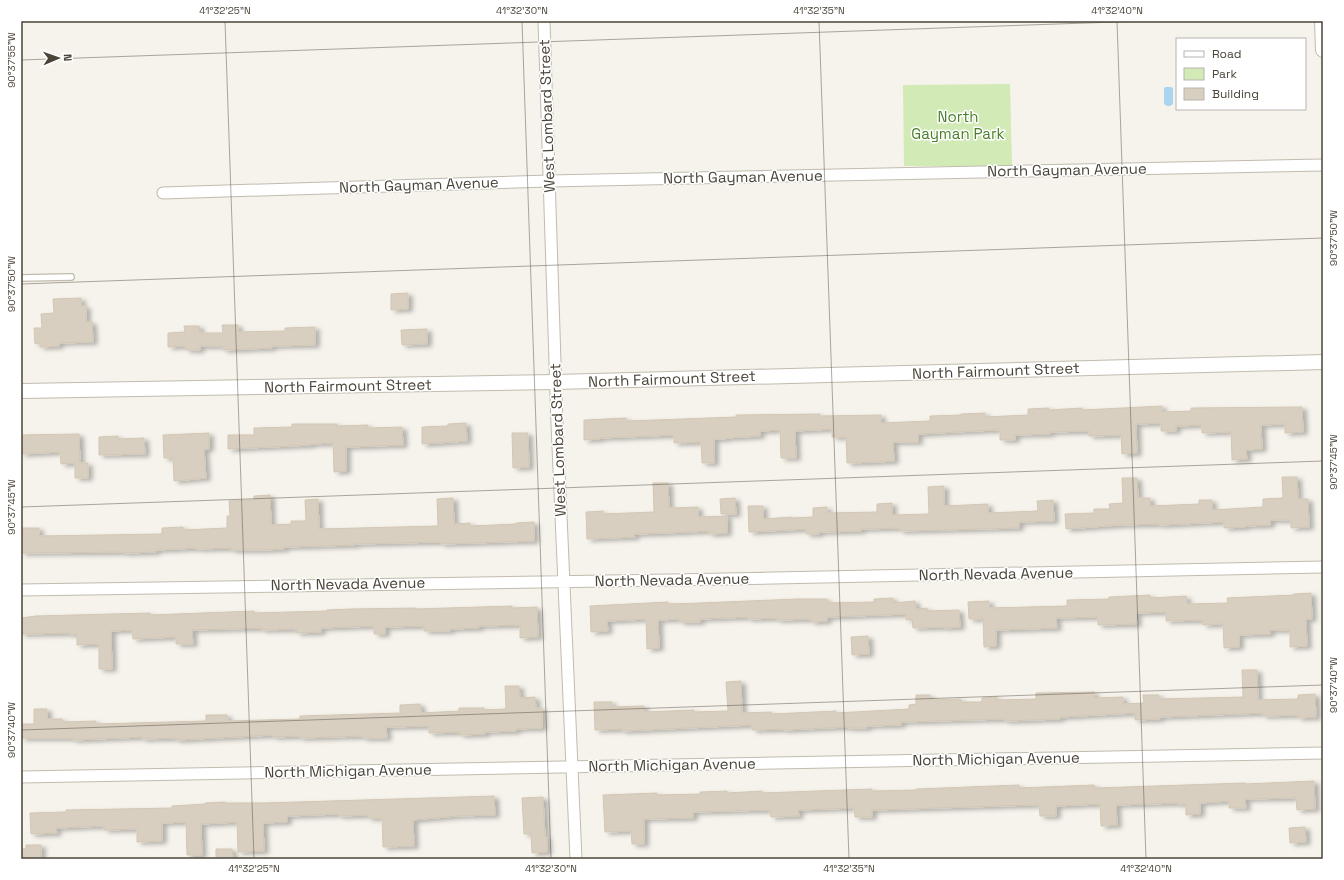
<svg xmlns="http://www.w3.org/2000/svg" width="1344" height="880" font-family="'Space Grotesk',sans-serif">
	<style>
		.green { fill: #d2eab5 }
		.water { fill: #a9d4f2 }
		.building { fill: #d8cfc1; stroke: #d3c7b4; filter: url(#shadow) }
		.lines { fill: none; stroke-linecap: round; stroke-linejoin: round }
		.service-casing { stroke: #c2bbae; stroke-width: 8 }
		.minor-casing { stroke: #c2bbae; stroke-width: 13 }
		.tertiary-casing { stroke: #c2bbae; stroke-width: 16 }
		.service { stroke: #fff; stroke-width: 5.5 }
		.minor { stroke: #fff; stroke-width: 11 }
		.tertiary { stroke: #fff; stroke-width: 14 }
		.ticks { fill: none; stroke: #4b4439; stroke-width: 1; stroke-opacity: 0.45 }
		.labels { text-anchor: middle; stroke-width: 3; stroke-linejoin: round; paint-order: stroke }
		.street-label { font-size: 15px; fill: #4b4439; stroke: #fff }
		.park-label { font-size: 15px; fill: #4a7f2a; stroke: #fff }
		.neatline { fill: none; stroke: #4b4439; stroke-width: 1.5 }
		.ticks-label { font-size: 10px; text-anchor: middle; fill: #4b4439 }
	</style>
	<defs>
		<filter id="shadow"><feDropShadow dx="4.5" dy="2.5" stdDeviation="2" flood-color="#0004"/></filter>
	</defs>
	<rect width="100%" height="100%" fill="#f6f3ec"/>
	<path class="green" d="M 1010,84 L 1012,166 L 904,166 L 903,85 Z"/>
	<path class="water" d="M 1165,87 L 1171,87 L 1173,88 L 1173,104 L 1170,106 L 1167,106 L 1164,104 L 1164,89 Z"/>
	<path class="building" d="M 408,293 L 408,309 L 391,310 L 391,294 Z
		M 81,298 L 81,306 L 86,306 L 86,322 L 92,322 L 93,342 L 59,343 L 59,346 L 40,347 L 40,343 L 35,344 L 34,328 L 42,328 L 41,314 L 54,313 L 53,299 Z
		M 222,325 L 238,325 L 238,332 L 285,331 L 285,328 L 315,327 L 315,345 L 272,346 L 272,348 L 223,350 L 223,346 L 200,346 L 200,350 L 186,350 L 185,346 L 168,347 L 168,333 L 185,332 L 184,326 L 199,326 L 200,333 L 223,333 Z
		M 427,329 L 427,344 L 402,345 L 401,330 Z
		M 1162,406 L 1162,412 L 1191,411 L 1191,408 L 1302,407 L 1303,432 L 1285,433 L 1285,424 L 1261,425 L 1262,449 L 1246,450 L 1247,459 L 1232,460 L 1231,432 L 1202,433 L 1202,425 L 1176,426 L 1176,431 L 1161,431 L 1161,423 L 1136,424 L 1137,453 L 1122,454 L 1121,435 L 1089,436 L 1089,431 L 1050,432 L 1050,434 L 1015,435 L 1015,440 L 1000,440 L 1000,430 L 994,430 L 918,434 L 918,442 L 893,442 L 894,461 L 878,462 L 847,463 L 846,437 L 832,437 L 832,429 L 795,431 L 796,458 L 781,458 L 780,430 L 760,431 L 760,436 L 726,438 L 726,439 L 714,439 L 714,463 L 702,463 L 701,442 L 674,443 L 674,435 L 600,438 L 600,439 L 584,440 L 584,420 L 626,418 L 627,421 L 736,417 L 736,415 L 820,414 L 820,416 L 881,415 L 881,423 L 930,421 L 930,416 L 961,415 L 961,414 L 985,413 L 985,417 L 1028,415 L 1028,409 L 1049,408 L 1049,410 L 1082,408 L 1082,410 Z
		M 466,423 L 467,441 L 422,444 L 422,427 L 448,426 L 448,424 Z
		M 292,424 L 337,424 L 337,426 L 368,425 L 368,428 L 402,427 L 403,445 L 346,447 L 346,471 L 334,472 L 333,443 L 311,444 L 311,445 L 228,449 L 228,435 L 254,435 L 254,428 L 292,427 Z
		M 209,433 L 209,449 L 204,449 L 206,478 L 174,481 L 173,458 L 164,458 L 163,435 Z
		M 512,433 L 528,433 L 529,467 L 513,468 Z
		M 79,434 L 80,463 L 88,463 L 88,478 L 75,478 L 75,463 L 61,464 L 60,452 L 21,454 L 21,435 Z
		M 118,436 L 118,439 L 144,438 L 145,454 L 99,455 L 99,437 Z
		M 1282,477 L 1297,477 L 1298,499 L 1308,499 L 1309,527 L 1291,528 L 1291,520 L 1270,520 L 1270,525 L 1245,526 L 1245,527 L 1224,528 L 1224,522 L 1159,525 L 1159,524 L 1119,525 L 1066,529 L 1065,514 L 1094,513 L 1094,509 L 1110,509 L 1109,504 L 1123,503 L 1122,478 L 1137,478 L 1138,498 L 1150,498 L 1150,506 L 1199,504 L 1199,500 L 1212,500 L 1212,510 L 1263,507 L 1263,499 L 1283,498 Z
		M 653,483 L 668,483 L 669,508 L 698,507 L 698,517 L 727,516 L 727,533 L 709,534 L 709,531 L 665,533 L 634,534 L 635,537 L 587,539 L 586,512 L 603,511 L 603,514 L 654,512 Z
		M 944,486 L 944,506 L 988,504 L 988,513 L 1038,511 L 1037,501 L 1053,500 L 1054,521 L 1019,522 L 1019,528 L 900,531 L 900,528 L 861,529 L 861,531 L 819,532 L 819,534 L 806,534 L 806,529 L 749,532 L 748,506 L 763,506 L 763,519 L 791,517 L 791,518 L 813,517 L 813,508 L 827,507 L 827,513 L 877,512 L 877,504 L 892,503 L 892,515 L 929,514 L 928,487 Z
		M 270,495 L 271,525 L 291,524 L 291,521 L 306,521 L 305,500 L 318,499 L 319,529 L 438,526 L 437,499 L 453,498 L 454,524 L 470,523 L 470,526 L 516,524 L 516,523 L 534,522 L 534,541 L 441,544 L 441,542 L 355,544 L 355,545 L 284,547 L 284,549 L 263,550 L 231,550 L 231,548 L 197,549 L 197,548 L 156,550 L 156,552 L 124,553 L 124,552 L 21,553 L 21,528 L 39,528 L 39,536 L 162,534 L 162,528 L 183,527 L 183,530 L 227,528 L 227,516 L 230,516 L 229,501 L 254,500 L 254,496 Z
		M 735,498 L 736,514 L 721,514 L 720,499 Z
		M 1311,593 L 1312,619 L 1306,619 L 1307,646 L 1290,647 L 1290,630 L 1270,630 L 1270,634 L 1239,635 L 1239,647 L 1224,648 L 1223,624 L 1203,625 L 1203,620 L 1166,621 L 1166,612 L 1136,613 L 1137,624 L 1098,625 L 1098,617 L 1056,618 L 1057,628 L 996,630 L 996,646 L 984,647 L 983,619 L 969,619 L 968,602 L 989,601 L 989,608 L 1067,606 L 1067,600 L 1109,599 L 1109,597 L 1150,595 L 1150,598 L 1186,596 L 1187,604 L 1228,603 L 1227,598 L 1294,595 L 1294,594 Z
		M 893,598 L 893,603 L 915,601 L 916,609 L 927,608 L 927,611 L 959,610 L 960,627 L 944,628 L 944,627 L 913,628 L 912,619 L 906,620 L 906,614 L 827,617 L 827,621 L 811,622 L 811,619 L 777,620 L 777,618 L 748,619 L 748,617 L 700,619 L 700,622 L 680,622 L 680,619 L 658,620 L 659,648 L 647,649 L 646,619 L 607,621 L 608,631 L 591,632 L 590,606 L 668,602 L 668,604 L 700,603 L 797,599 L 827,599 L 827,603 L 874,602 L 874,599 Z
		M 512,606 L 512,608 L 537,607 L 538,637 L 520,638 L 520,625 L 479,626 L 479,628 L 450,629 L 450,631 L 424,631 L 424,626 L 385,627 L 385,634 L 374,634 L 374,626 L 321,628 L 321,632 L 297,633 L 296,629 L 262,630 L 262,628 L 192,630 L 193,644 L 176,644 L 176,637 L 133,639 L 132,630 L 111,631 L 112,669 L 99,669 L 99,644 L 77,645 L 77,634 L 69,634 L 69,633 L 21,634 L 21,618 L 36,616 L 150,613 L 150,615 L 254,611 L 254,613 L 327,611 L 327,610 L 351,609 L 415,608 L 415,609 Z
		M 868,636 L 869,654 L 852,655 L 851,637 Z
		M 1242,670 L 1257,670 L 1258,700 L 1298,699 L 1298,695 L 1315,694 L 1316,717 L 1298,718 L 1298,715 L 1263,716 L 1263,713 L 1160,717 L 1160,719 L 1135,720 L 1135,713 L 1060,717 L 1060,719 L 1005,721 L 1005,719 L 901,722 L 901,725 L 867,726 L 867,728 L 848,728 L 848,727 L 783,730 L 783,729 L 752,730 L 752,725 L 622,731 L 622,729 L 595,730 L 594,702 L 612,702 L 612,707 L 644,706 L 644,712 L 694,710 L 694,712 L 728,711 L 726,682 L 741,681 L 742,713 L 771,712 L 771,714 L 836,711 L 836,713 L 909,709 L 909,705 L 916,704 L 916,695 L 930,695 L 930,700 L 961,699 L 961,702 L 982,702 L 982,698 L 997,697 L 997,700 L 1036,699 L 1036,693 L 1094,692 L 1094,698 L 1123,697 L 1123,704 L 1144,703 L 1143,695 L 1159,695 L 1159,699 L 1243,697 Z
		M 505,686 L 519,686 L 520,698 L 535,697 L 536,708 L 542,708 L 542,728 L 516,729 L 516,731 L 485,732 L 485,734 L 460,735 L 460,732 L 429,733 L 429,726 L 386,727 L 387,738 L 363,738 L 363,736 L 300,738 L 300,736 L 273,737 L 273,735 L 176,740 L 176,738 L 142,739 L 142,737 L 73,740 L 73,738 L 21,738 L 21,724 L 34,724 L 34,709 L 47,709 L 47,719 L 62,719 L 62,722 L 96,721 L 96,724 L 206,721 L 206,715 L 227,715 L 228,721 L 300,719 L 300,716 L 400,713 L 400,705 L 420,704 L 421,713 L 459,711 L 459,708 L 484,708 L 484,710 L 506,709 Z
		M 1314,781 L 1315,809 L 1297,810 L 1296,798 L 1245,799 L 1246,808 L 1229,808 L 1229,801 L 1200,803 L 1200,814 L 1186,815 L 1186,804 L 1178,804 L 1178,803 L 1116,805 L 1117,825 L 1101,826 L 1100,804 L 1056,806 L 1056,816 L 1040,816 L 1039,805 L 1032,805 L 872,810 L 872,817 L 855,817 L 854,808 L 798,810 L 799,816 L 771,817 L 770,810 L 693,812 L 693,818 L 644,819 L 644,844 L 632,844 L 631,831 L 605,832 L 603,795 L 657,793 L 657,795 L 700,794 L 700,792 L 727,791 L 727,793 L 762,791 L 762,793 L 872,789 L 872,791 L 916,790 L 916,789 L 1019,785 L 1019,788 L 1094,785 L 1095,788 L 1245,783 L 1245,784 Z
		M 494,796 L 495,815 L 456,816 L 413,820 L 414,846 L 383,847 L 382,818 L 368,818 L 367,815 L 339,816 L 339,814 L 287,816 L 287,822 L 263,823 L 264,851 L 238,852 L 237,822 L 201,824 L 202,855 L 187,855 L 186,822 L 162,823 L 162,841 L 137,842 L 137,829 L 104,830 L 104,826 L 56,828 L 57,833 L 31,834 L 30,813 L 66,812 L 66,810 L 172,808 L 172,806 L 205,804 L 205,803 L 225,802 L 225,803 L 264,803 Z
		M 543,797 L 545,837 L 547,837 L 547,852 L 532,853 L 531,834 L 524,834 L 522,798 Z
		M 1305,827 L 1306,842 L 1290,843 L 1289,828 Z
		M 26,845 L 41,845 L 41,859 L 21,859 L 21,849 L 26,849 Z
		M 216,849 L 232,849 L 233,859 L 216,859 Z"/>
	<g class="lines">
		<defs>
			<path id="service" d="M 21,278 L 71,277"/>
			<path id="minor" d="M 544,21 L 557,424 L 576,859
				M 163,193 L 550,181 L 1323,165
				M 21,590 L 672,580 L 1323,567
				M 21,777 L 1323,753"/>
			<path id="tertiary" d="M 1322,21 L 1323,50
				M 21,391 L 556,382 L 1323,362"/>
		</defs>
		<use href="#service" class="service-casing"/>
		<use href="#minor" class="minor-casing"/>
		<use href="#tertiary" class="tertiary-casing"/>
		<use href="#service" class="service"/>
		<use href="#minor" class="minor"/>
		<use href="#tertiary" class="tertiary"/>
	</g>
	<path class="ticks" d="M 225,21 L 254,859M 522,21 L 551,859M 819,21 L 849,859M 1117,21 L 1146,859M 21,60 L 1144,21M 21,284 L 1323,238M 21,507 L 1323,461M 21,730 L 1323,685"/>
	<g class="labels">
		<g class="street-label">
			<text transform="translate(547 116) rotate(-92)" y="5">West Lombard Street</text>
			<text transform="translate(1067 170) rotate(-1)" y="5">North Gayman Avenue</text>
			<text transform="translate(743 177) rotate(-1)" y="5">North Gayman Avenue</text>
			<text transform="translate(419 185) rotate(-2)" y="5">North Gayman Avenue</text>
			<text transform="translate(996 371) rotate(-2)" y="5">North Fairmount Street</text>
			<text transform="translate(672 379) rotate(-2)" y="5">North Fairmount Street</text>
			<text transform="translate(348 386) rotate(-1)" y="5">North Fairmount Street</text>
			<text transform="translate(558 440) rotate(-92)" y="5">West Lombard Street</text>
			<text transform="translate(996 574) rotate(-1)" y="5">North Nevada Avenue</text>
			<text transform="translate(672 580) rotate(-1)" y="5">North Nevada Avenue</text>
			<text transform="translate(348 584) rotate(-1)" y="5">North Nevada Avenue</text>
			<text transform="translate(996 759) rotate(-1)" y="5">North Michigan Avenue</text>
			<text transform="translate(672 765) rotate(-1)" y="5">North Michigan Avenue</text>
			<text transform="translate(348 771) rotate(-1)" y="5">North Michigan Avenue</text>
		</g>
		<g class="park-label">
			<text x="958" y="122">North<tspan x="958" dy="17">Gayman Park</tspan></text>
		</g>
	</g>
	<rect width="1344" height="880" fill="none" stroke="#ffffff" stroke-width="44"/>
	<rect x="1176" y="38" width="130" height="72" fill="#ffffff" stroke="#b7b4b0"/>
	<rect x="1184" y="51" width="20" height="6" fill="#ffffff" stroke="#b7b4b0"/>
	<text x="1212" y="58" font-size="12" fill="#4b4439">Road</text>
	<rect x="1184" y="68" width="20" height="12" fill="#d2eab5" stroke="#b7b4b0"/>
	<text x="1212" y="78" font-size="12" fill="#4b4439">Park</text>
	<rect x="1184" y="88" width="20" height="12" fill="#d8cfc1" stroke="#b7b4b0"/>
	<text x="1212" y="98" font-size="12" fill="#4b4439">Building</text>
	<g transform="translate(58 58) rotate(88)" stroke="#ffffff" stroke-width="3" paint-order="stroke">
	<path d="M0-3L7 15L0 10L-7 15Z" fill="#4b4439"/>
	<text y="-6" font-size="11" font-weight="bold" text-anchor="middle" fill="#4b4439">N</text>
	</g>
	<rect x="22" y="22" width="1300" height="836" class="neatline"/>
	<g class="ticks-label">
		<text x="225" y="14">41°32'25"N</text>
		<text x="522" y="14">41°32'30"N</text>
		<text x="819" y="14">41°32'35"N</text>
		<text x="1117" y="14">41°32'40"N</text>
		<text transform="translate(11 60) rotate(-90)" y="4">90°37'55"W</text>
		<text transform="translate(1333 238) rotate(-90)" y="4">90°37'50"W</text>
		<text transform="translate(11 284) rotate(-90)" y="4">90°37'50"W</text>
		<text transform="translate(1333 462) rotate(-90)" y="4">90°37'45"W</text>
		<text transform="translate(11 507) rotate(-90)" y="4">90°37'45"W</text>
		<text transform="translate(1333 685) rotate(-90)" y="4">90°37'40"W</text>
		<text transform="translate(11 730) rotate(-90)" y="4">90°37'40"W</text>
		<text x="254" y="872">41°32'25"N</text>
		<text x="551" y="872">41°32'30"N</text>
		<text x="849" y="872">41°32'35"N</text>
		<text x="1146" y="872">41°32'40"N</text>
	</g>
</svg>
